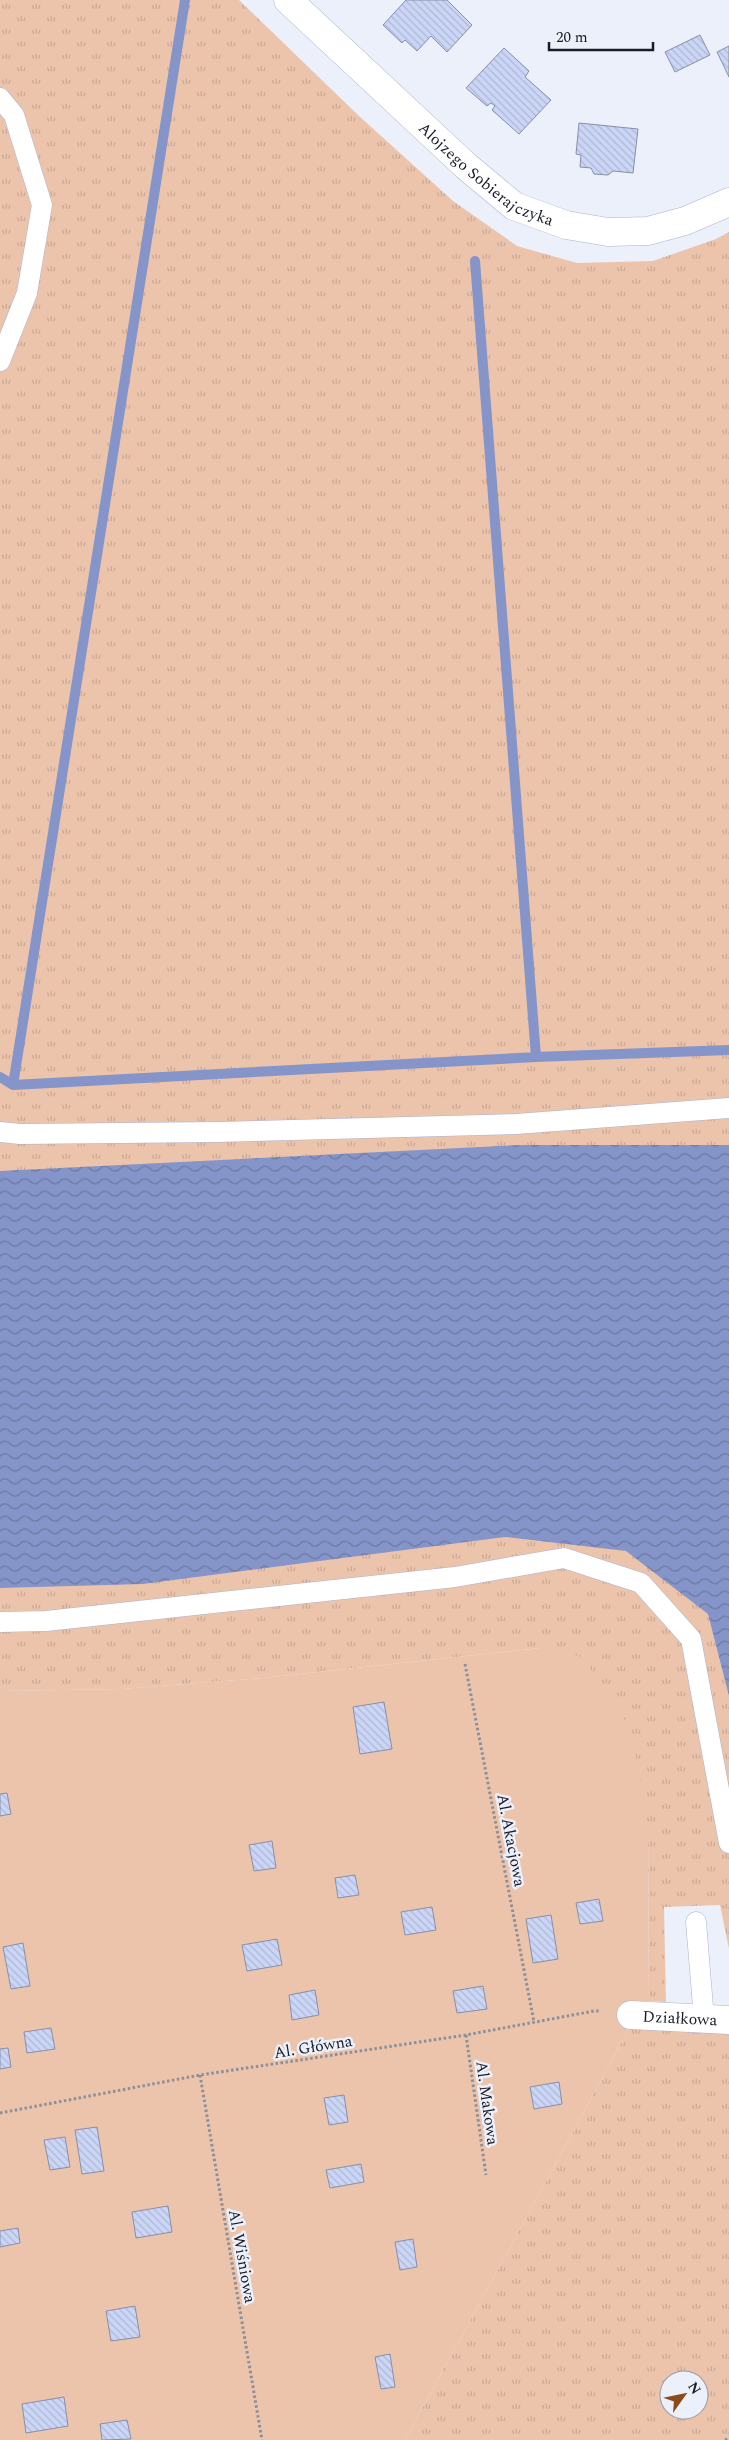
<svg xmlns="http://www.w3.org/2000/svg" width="729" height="2440" font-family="Spectral,serif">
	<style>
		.grass { fill: url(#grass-tufts); fill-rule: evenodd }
		.garden { fill: #ecc4ac }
		.water { fill: url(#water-waves) }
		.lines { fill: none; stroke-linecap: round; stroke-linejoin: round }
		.stream { stroke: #8595c9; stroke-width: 10 }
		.building { fill: url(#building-back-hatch); stroke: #868fa9 }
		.lane-casing { stroke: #aab3cf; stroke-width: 21 }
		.street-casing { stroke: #aab3cf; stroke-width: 29 }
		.path { stroke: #8b8f9a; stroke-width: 3; stroke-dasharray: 2.5 2.5; stroke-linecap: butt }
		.lane { stroke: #fff; stroke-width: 20 }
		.street { stroke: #fff; stroke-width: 28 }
		.labels { text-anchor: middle; stroke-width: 5; stroke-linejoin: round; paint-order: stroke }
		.street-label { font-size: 16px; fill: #191c27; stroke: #ebf0fb }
	</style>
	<defs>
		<pattern id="grass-tufts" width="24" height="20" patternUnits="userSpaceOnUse" patternTransform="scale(1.25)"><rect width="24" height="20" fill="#ecc4ac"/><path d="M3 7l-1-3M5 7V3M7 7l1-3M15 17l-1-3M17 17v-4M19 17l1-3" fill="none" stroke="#caa894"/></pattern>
		<pattern id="water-waves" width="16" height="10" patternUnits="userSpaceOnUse" patternTransform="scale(1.25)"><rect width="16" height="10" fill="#8595c9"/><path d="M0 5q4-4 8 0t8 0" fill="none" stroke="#6c79a3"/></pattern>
		<pattern id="building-back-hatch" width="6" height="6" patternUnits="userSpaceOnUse" patternTransform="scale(1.25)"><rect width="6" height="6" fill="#cbd6f7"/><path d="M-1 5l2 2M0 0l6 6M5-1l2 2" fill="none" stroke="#aeb7d4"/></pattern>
	</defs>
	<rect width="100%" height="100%" fill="#ebf0fb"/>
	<path class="grass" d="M 0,0 L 239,0 L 359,116 L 453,201 L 517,246 L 577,263 L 653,261 L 716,239 L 729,232 L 729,1949 L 720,1905 L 664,1907 L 666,2002 L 649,2001 L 648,1827 L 540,1648 L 263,1678 L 122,1689 L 0,1691 Z
		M 630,2027 L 729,2029 L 729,2440 L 405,2440 ZM 669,2380 L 699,2380 L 699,2410 L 669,2410 Z"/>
	<path class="garden" d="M 540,1648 L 579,1656 L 616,1698 L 633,1741 L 648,1827 L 649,2001 L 632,2002 L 630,2027 L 405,2440 L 0,2440 L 0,1691 L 122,1689 L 263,1678 Z"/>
	<path class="water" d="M 519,1145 L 729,1145 L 729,1696 L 708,1614 L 626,1551 L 505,1537 L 143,1584 L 0,1588 L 0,1171 Z"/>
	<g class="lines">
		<path class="stream" d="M 475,261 L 536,1057
			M 0,1077 L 13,1085 L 536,1057 L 729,1050
			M 13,1085 L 185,0"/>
	</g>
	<path class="building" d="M 406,0 L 447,0 L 472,25 L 447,52 L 431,36 L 417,51 L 405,40 L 402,43 L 383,25 Z
		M 700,35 L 710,55 L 675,72 L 665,52 Z
		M 729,46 L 729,77 L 717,52 Z
		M 504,48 L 529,71 L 525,77 L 551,100 L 519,134 L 492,110 L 495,106 L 491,103 L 487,106 L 466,88 Z
		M 579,123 L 638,129 L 633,173 L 613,171 L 608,175 L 594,174 L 591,168 L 580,167 L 581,155 L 576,154 Z
		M 384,1702 L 392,1749 L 360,1754 L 353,1707 Z
		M 7,1793 L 11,1814 L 0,1816 L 0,1794 Z
		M 272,1841 L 276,1868 L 254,1871 L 249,1845 Z
		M 355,1875 L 359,1895 L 338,1898 L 335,1878 Z
		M 599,1899 L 603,1921 L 580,1924 L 576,1903 Z
		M 432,1907 L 436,1930 L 405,1935 L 401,1912 Z
		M 551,1915 L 558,1959 L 533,1963 L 526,1919 Z
		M 277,1939 L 282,1965 L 247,1971 L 242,1945 Z
		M 23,1943 L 30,1986 L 11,1989 L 3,1947 Z
		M 483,1986 L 487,2009 L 457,2013 L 453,1991 Z
		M 315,1990 L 319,2015 L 292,2020 L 289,1995 Z
		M 51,2028 L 55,2049 L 27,2053 L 24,2032 Z
		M 8,2048 L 11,2067 L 0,2069 L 0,2049 Z
		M 559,2082 L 562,2104 L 534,2109 L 530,2087 Z
		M 344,2095 L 348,2122 L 329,2125 L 324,2098 Z
		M 97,2127 L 104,2171 L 82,2174 L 75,2130 Z
		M 65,2137 L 70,2167 L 50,2170 L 44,2140 Z
		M 361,2164 L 364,2182 L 330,2188 L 326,2170 Z
		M 168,2206 L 172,2232 L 136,2238 L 132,2212 Z
		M 18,2228 L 20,2243 L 0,2247 L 0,2231 Z
		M 413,2239 L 417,2267 L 400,2270 L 395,2242 Z
		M 135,2306 L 140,2337 L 111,2341 L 106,2311 Z
		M 390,2354 L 395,2387 L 381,2389 L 375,2357 Z
		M 64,2397 L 68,2426 L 26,2433 L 22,2404 Z
		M 127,2420 L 131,2439 L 102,2440 L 100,2424 Z"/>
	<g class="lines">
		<defs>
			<path id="lane" d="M 0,98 L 14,115 L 42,205 L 27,293 L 0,361
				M 0,1132 L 20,1134 L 218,1132 L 516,1124 L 729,1108
				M 0,1622 L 46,1621 L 455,1577 L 564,1558 L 641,1583 L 691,1639 L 729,1843
				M 696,1922 L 704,2019"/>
			<g id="street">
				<path id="s1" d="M 288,0 L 466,166 L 514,206 L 566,225 L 608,232 L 648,231 L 685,221 L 729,202"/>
				<path id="s2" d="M 631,2015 L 729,2020"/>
			</g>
		</defs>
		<use href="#lane" class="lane-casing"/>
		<use href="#street" class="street-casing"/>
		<path class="path" d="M 465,1664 L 534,2022
			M 466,2035 L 486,2175
			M 200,2075 L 262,2440
			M 0,2113 L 200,2075 L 466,2035 L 594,2011 L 600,2011
			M 725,2440 L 729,2438"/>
		<use href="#lane" class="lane"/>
		<use href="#street" class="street"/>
	</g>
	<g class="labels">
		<g class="street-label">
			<text dy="6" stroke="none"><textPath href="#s1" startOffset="265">Alojzego Sobierajczyka</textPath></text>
			<text transform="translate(512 1840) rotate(79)" y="6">Al. Akacjowa</text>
			<text dy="6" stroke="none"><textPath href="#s2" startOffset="49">Działkowa</textPath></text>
			<text transform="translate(313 2046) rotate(-9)" y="6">Al. Główna</text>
			<text transform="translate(488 2103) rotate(82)" y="6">Al. Makowa</text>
			<text transform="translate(243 2256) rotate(80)" y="6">Al. Wiśniowa</text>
		</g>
	</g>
	<g transform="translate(684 2395) rotate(57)"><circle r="24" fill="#ebf0fb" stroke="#979ba6"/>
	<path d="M0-4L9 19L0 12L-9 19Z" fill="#8c4a19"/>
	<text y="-8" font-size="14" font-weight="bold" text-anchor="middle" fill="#191c27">N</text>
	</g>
	<path d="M549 42v8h104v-8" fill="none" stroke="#191c27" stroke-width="2.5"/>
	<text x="556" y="42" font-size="15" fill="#191c27" stroke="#ebf0fb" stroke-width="4" paint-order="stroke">20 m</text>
</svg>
